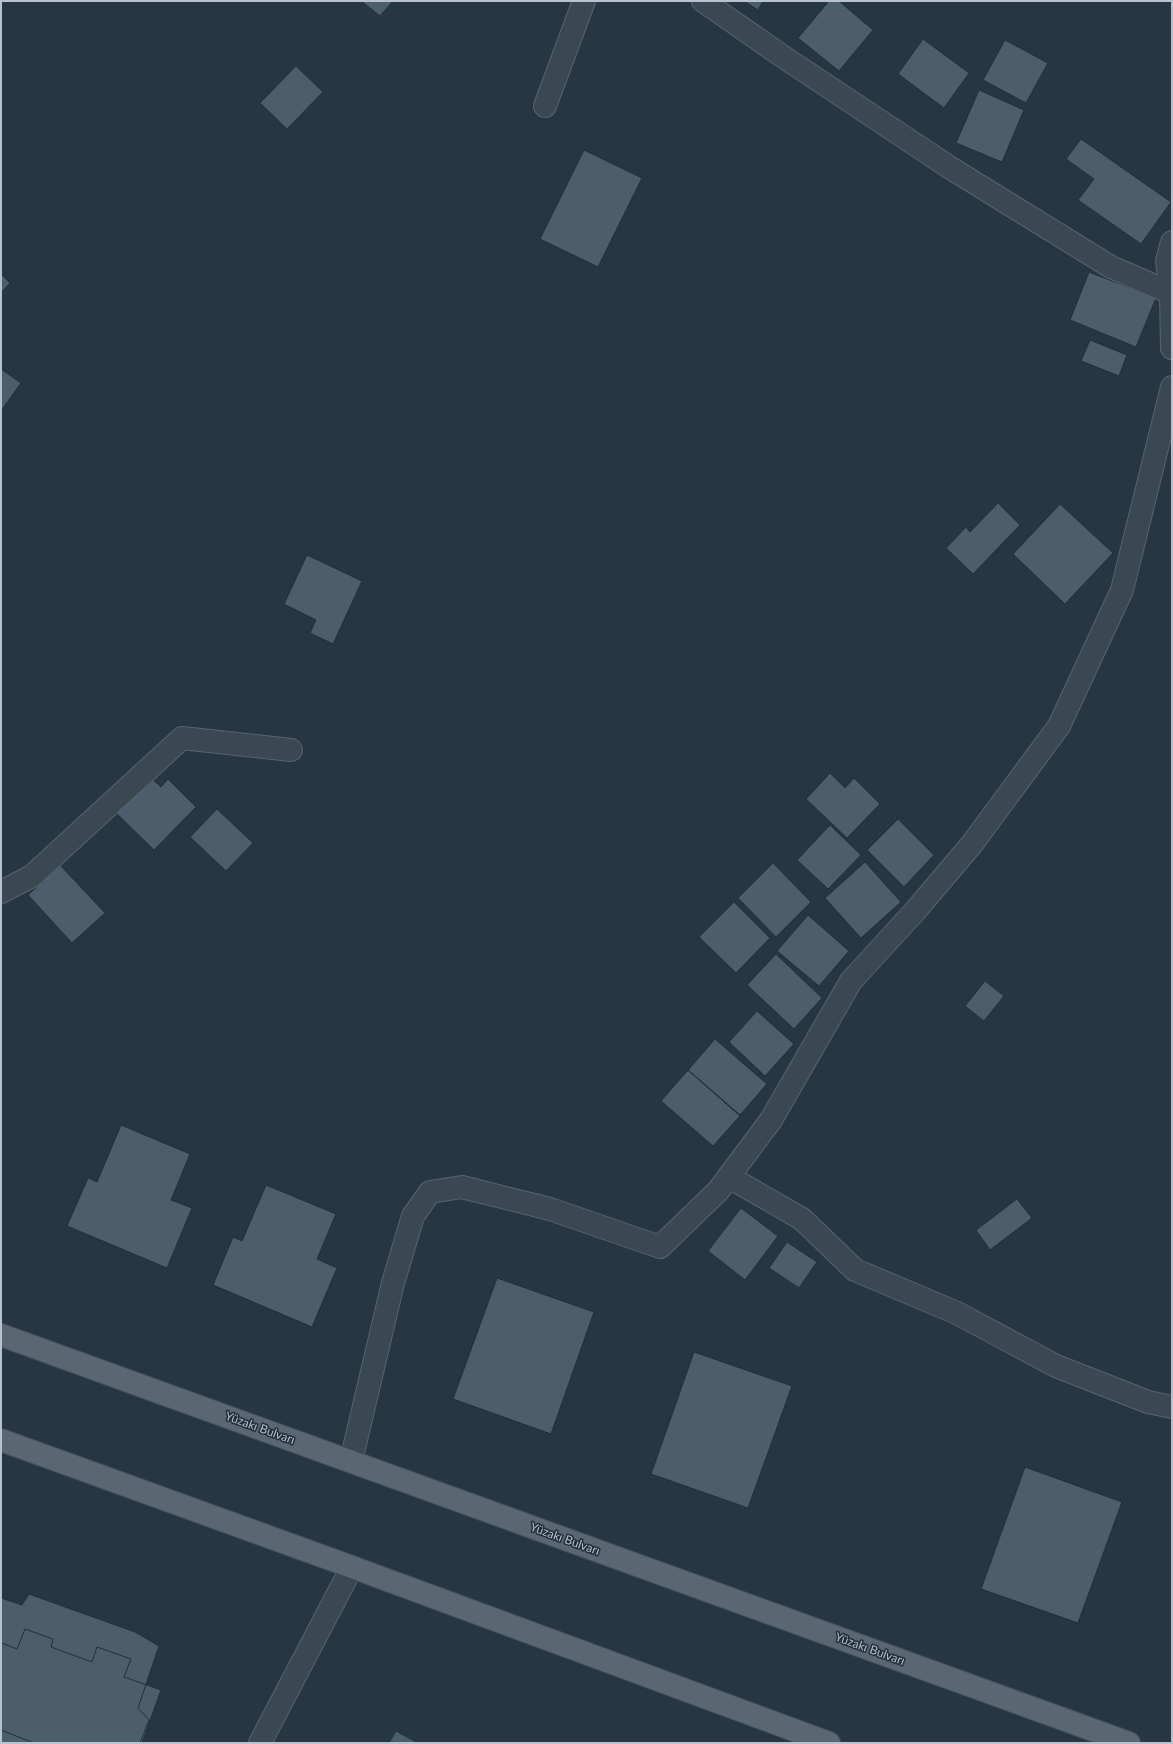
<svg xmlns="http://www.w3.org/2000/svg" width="1173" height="1744" font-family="Lato,sans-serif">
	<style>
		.building { fill: #4c5e6b; stroke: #212f3a }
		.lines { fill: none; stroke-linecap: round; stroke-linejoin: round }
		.minor-casing { stroke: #586570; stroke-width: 24 }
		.major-casing { stroke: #44515c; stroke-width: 24 }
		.minor { stroke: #3a4852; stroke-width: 22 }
		.major { stroke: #586772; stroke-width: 22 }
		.labels { text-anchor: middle; stroke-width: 3; stroke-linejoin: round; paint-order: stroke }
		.street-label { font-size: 12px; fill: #b7c2cc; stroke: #1f2d38 }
	</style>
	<rect width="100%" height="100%" fill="#263643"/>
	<path class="building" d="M 361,1 L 393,1 L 380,16 Z
		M 744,1 L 763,1 L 758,10 Z
		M 829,1 L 839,1 L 873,30 L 839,71 L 798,38 Z
		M 923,39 L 969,73 L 944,108 L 898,74 Z
		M 1005,40 L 1048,63 L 1026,103 L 983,80 Z
		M 296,66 L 323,92 L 287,129 L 260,103 Z
		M 979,90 L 1024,110 L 1002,162 L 956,143 Z
		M 1081,139 L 1171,202 L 1141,244 L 1078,200 L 1094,179 L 1066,159 Z
		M 584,150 L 642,178 L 598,267 L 540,239 Z
		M 1089,272 L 1156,298 L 1136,347 L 1070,320 Z
		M 1,274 L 10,283 L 1,293 Z
		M 1090,340 L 1127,355 L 1119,376 L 1081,361 Z
		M 1,369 L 21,383 L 1,411 Z
		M 998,503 L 1020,525 L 973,574 L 946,548 L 966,527 L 970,532 Z
		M 1060,504 L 1113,553 L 1065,604 L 1013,554 Z
		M 307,555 L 362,581 L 333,644 L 310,633 L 316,620 L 284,604 Z
		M 830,773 L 845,788 L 854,778 L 880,804 L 847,838 L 806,799 Z
		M 149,776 L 161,787 L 168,779 L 196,807 L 154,850 L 114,811 Z
		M 217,809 L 253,843 L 226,871 L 190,837 Z
		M 898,819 L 934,855 L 904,887 L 867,850 Z
		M 830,825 L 861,855 L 828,889 L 797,860 Z
		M 865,862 L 901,902 L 861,938 L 825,898 Z
		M 773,863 L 811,902 L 776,937 L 738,898 Z
		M 60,865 L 105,913 L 72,943 L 28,895 Z
		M 734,902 L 770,938 L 736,973 L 699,937 Z
		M 808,915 L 849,951 L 819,986 L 777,951 Z
		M 776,954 L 822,998 L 794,1029 L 747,985 Z
		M 985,981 L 1004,996 L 984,1021 L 965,1006 Z
		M 757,1011 L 794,1044 L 765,1076 L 729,1042 Z
		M 715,1039 L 767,1084 L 740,1115 L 688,1070 Z
		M 688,1070 L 740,1116 L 713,1146 L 661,1101 Z
		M 121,1125 L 190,1154 L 171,1200 L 192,1208 L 167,1268 L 67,1226 L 88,1178 L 97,1182 Z
		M 266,1185 L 336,1214 L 317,1259 L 337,1268 L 312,1327 L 213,1285 L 233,1237 L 242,1241 Z
		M 1017,1199 L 1032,1218 L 990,1250 L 976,1230 Z
		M 741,1208 L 778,1236 L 745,1280 L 708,1251 Z
		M 787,1242 L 817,1262 L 799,1288 L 769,1268 Z
		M 497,1278 L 594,1312 L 551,1434 L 453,1399 Z
		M 694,1352 L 792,1386 L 748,1508 L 651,1474 Z
		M 1025,1467 L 1122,1502 L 1078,1623 L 981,1589 Z
		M 29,1594 L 135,1632 L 159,1646 L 138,1708 L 149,1720 L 140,1743 L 1,1743 L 1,1598 L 22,1605 Z
		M 25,1629 L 53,1639 L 51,1647 L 92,1662 L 97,1647 L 131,1659 L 124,1677 L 161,1690 L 142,1743 L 34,1743 L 1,1730 L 1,1643 L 17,1649 Z
		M 396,1731 L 418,1743 L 389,1743 Z"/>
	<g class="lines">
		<defs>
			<path id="minor" d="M 703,1 L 785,58 L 949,167 L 1111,267 L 1171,293 L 1172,348
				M 545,106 L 584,1
				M 1171,293 L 1167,261 L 1172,242
				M 1,892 L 32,876 L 182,738 L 291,750
				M 729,1177 L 802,1219 L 855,1270 L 957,1313 L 1056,1366 L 1148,1402 L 1172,1407
				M 351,1461 L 393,1283 L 413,1216 L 430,1192 L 462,1187 L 550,1209 L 660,1247 L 718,1191 L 771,1120 L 851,981 L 916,910 L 972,844 L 1059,726 L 1122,590 L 1172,387
				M 260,1743 L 352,1567"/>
			<path id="major" d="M 1,1335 L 1129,1743
				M 1,1440 L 352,1567 L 829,1743"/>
		</defs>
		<use href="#minor" class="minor-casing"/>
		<use href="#major" class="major-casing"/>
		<use href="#minor" class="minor"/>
		<use href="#major" class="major"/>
	</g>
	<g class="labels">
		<g class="street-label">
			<text transform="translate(260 1428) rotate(20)" y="4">Yüzakı Bulvarı</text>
			<text transform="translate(565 1539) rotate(20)" y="4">Yüzakı Bulvarı</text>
			<text transform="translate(870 1649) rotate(20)" y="4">Yüzakı Bulvarı</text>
		</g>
	</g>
	<rect width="1173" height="1744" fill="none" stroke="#b7c2cc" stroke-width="4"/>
</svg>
